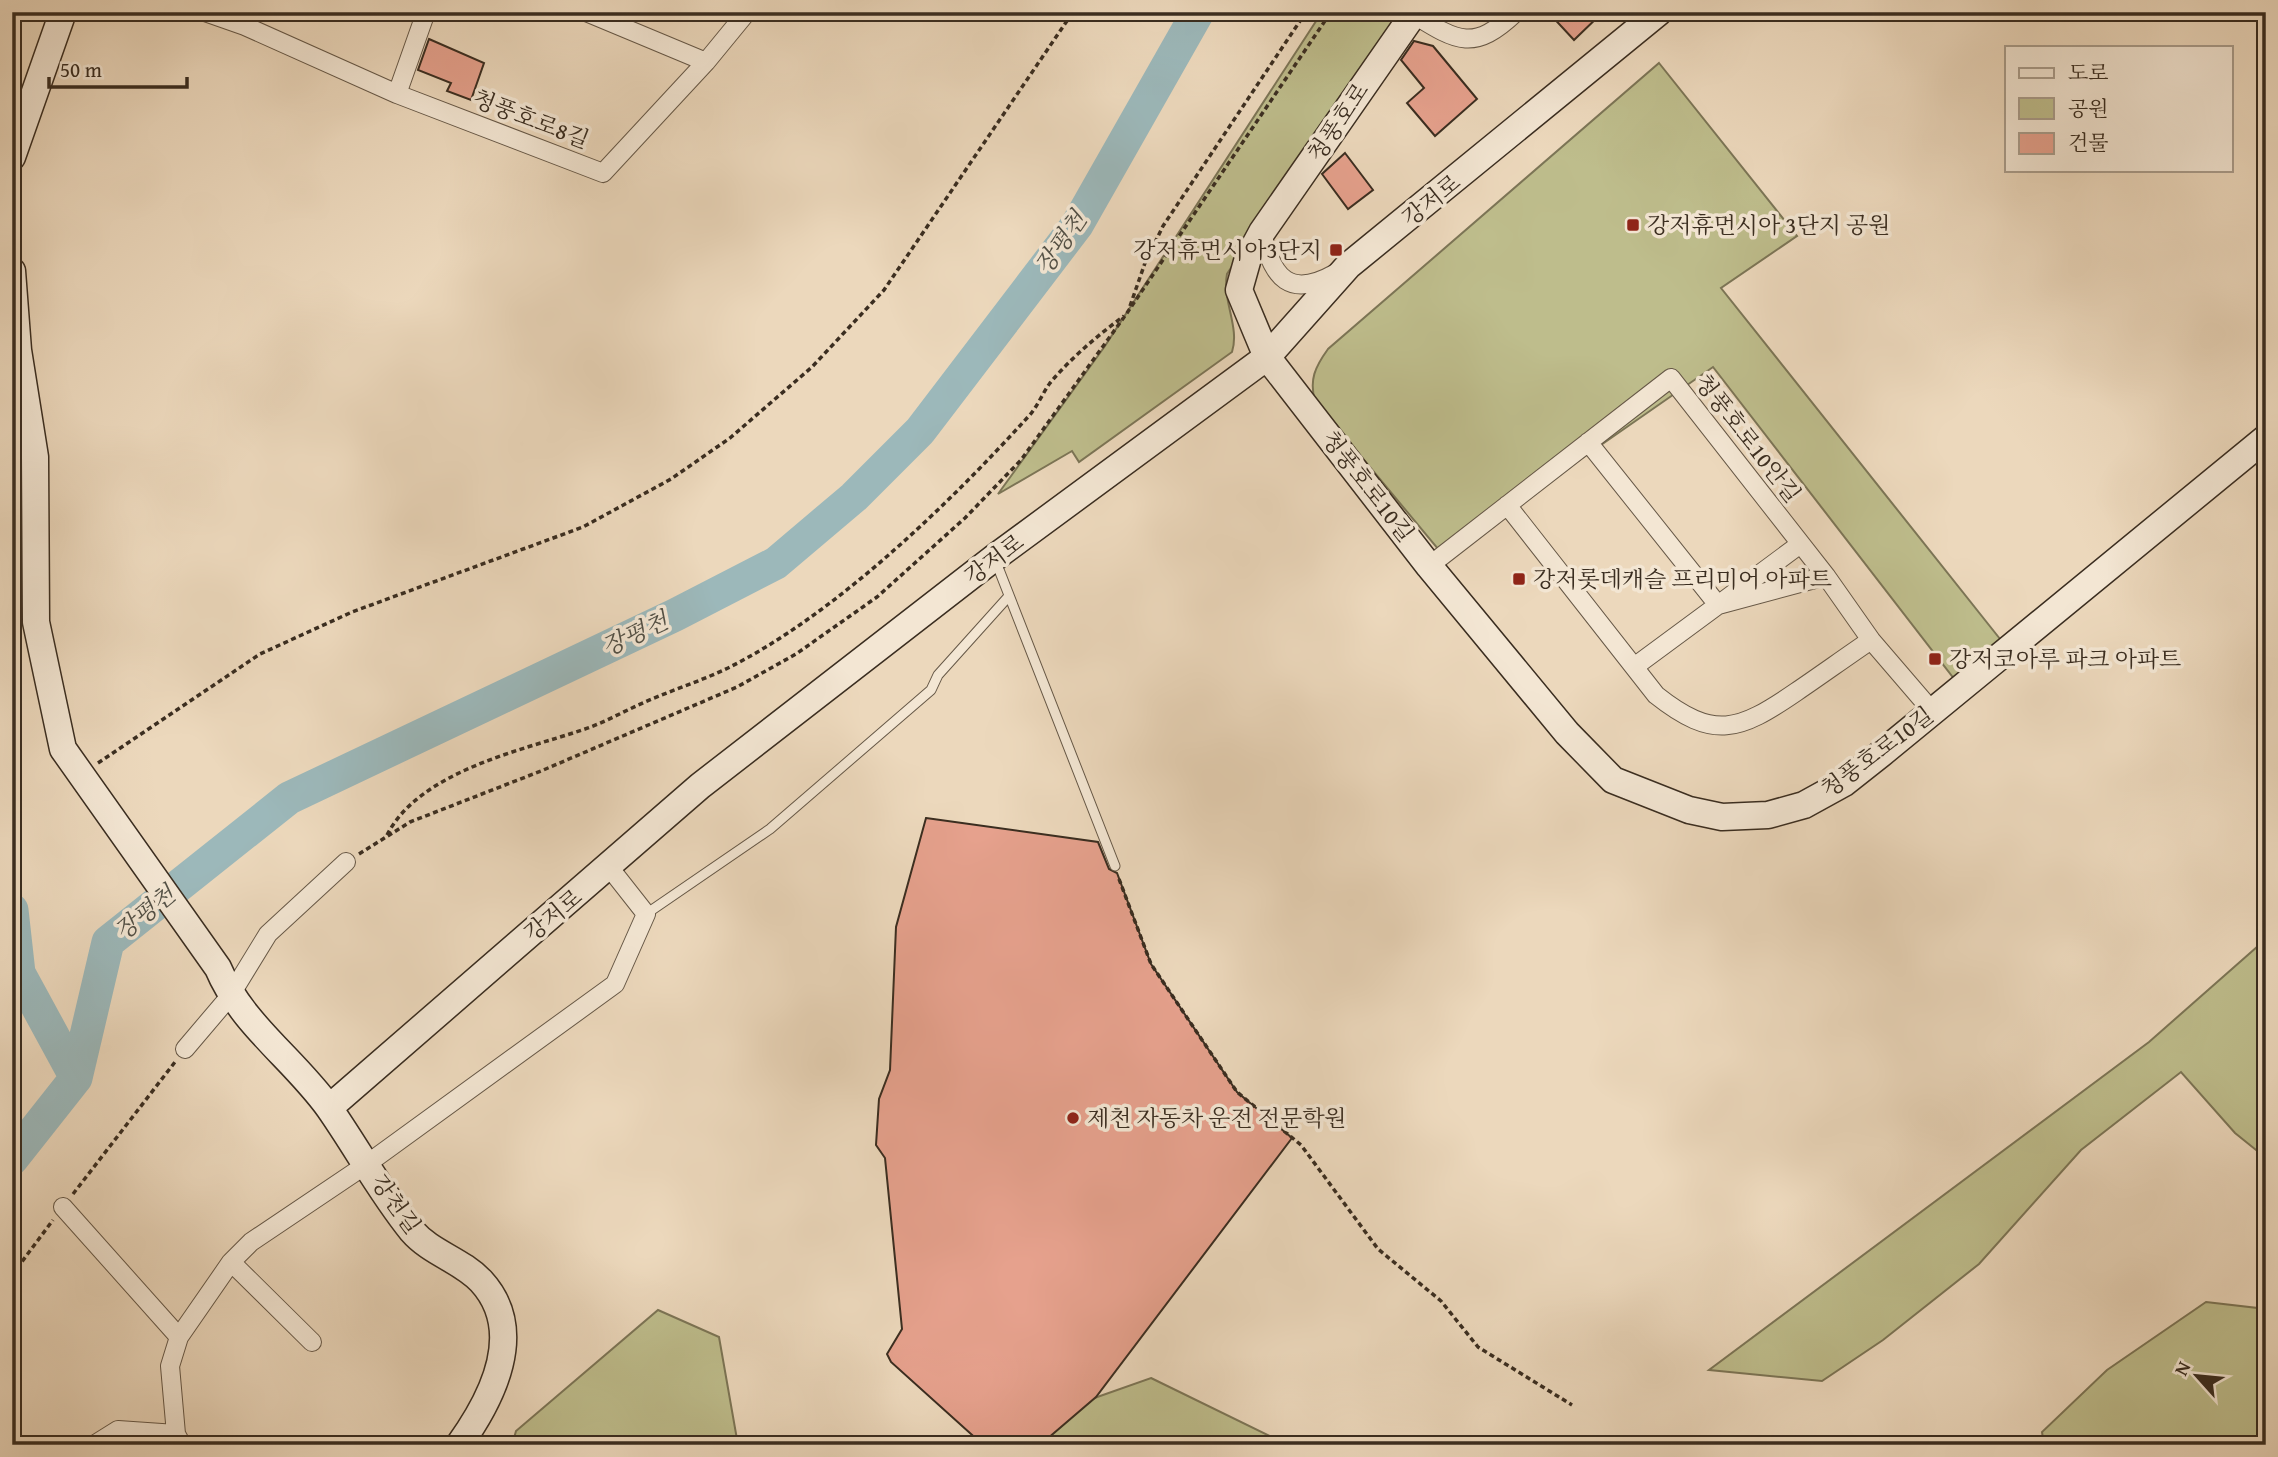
<svg xmlns="http://www.w3.org/2000/svg" width="2278" height="1457" font-family="'Gentium Book Plus','Noto Serif KR',serif">
	<style>
		.green { fill: #bebd8c; stroke: #7c7556; stroke-width: 2 }
		.lines { fill: none; stroke-linecap: round; stroke-linejoin: round }
		.river { stroke: #9cb8ba; stroke-width: 33 }
		.building { fill: #e6a18d; stroke: #3a2d20; stroke-width: 2 }
		.lane-casing { stroke: #665847; stroke-width: 11 }
		.street-casing { stroke: #665847; stroke-width: 20 }
		.secondary-casing { stroke: #3a2d20; stroke-width: 29 }
		.path { stroke: #3a2d20; stroke-width: 3.5; stroke-dasharray: 5 3.5; stroke-linecap: butt }
		.lane { stroke: #f3e6d3; stroke-width: 9 }
		.street { stroke: #f3e6d3; stroke-width: 18 }
		.secondary { stroke: #f3e6d3; stroke-width: 26 }
		.poi-dot { fill: #8f2418; stroke: #f3e6d3; stroke-width: 2.5 }
		.labels { text-anchor: middle; stroke-width: 7; stroke-linejoin: round; paint-order: stroke }
		.street-label { font-size: 23px; fill: #3a2d20; stroke: #f3e6d3 }
		.poi-label { font-size: 23px; fill: #3a2d20; stroke: #f3e6d3; text-anchor: start }
		.water-label { font-size: 24px; font-style: italic; fill: #525046; stroke: #f3e6d3 }
	</style>
	<rect width="100%" height="100%" fill="#ecd8bc"/>
	<filter id="stains"><feTurbulence type="fractalNoise" baseFrequency=".00286" numOctaves="4"/><feColorMatrix values="0 0 0 0 .2 0 0 0 0 .09 0 0 0 0 .02 0 0 0 .5 -.17"/></filter>
	<radialGradient id="worn" r=".72"><stop offset=".6" stop-color="#630" stop-opacity="0"/><stop offset="1" stop-color="#630" stop-opacity=".3"/></radialGradient>
	<path class="green" d="M 1322,12 L 1401,12 L 1227,274 C 1222,301 1240,327 1232,352 L 1079,462 L 1072,451 L 998,494 L 1105,346 Z
		M 1659,63 L 1797,236 L 1721,288 L 2008,649 L 1962,689 L 1713,367 L 1443,555 L 1315,401 C 1309,380 1315,367 1328,349 Z
		M 2266,939 L 2266,1158 L 2235,1133 L 2181,1072 L 2081,1150 L 1979,1264 L 1883,1340 L 1822,1381 L 1709,1370 L 2149,1042 Z
		M 2206,1302 L 2266,1309 L 2266,1445 L 2044,1445 L 2042,1432 L 2107,1370 Z
		M 658,1310 L 719,1337 L 738,1445 L 512,1445 L 516,1431 Z
		M 1151,1378 L 1288,1445 L 1023,1445 L 1069,1407 Z"/>
	<g class="lines">
		<path class="river" d="M 12,910 L 19,973 L 76,1078
			M 12,1159 L 76,1078 L 108,942 L 289,798 L 675,615 L 776,563 L 854,497 L 920,431 L 1077,225 L 1198,12"/>
	</g>
	<path class="building" d="M 1548,12 L 1603,12 L 1574,40 Z
		M 429,39 L 484,63 L 471,100 L 447,91 L 451,83 L 418,70 Z
		M 1414,41 L 1433,46 L 1477,99 L 1435,136 L 1407,103 L 1424,88 L 1401,60 Z
		M 1345,153 L 1373,190 L 1348,209 L 1322,174 Z
		M 926,818 L 1098,842 L 1109,869 L 1117,873 L 1151,964 L 1237,1092 L 1292,1138 L 1096,1397 L 1040,1445 L 981,1443 L 891,1362 L 887,1354 L 902,1329 L 885,1158 L 876,1145 L 879,1099 L 890,1070 L 896,927 Z"/>
	<g class="lines">
		<defs>
			<path id="lane" d="M 996,562 L 1115,866
				M 646,914 L 770,829 L 931,690 L 938,675 L 1009,596"/>
			<path id="street" d="M 205,12 L 245,26 L 397,94 L 603,173 L 706,62 L 747,12
				M 586,12 L 706,62
				M 1413,14 C 1458,42 1474,52 1516,12
				M 397,94 L 426,12
				M 1262,232 C 1272,279 1290,299 1336,273
				M 1588,442 L 1718,605 L 1799,545
				M 1507,505 L 1656,695 C 1714,741 1739,731 1796,692 C 1821,675 1846,657 1871,640
				M 1429,566 L 1671,378 L 1826,576 L 1871,640 L 1932,711
				M 1634,667 L 1718,605 L 1826,576
				M 185,1049 L 230,996 L 268,934 L 346,862
				M 63,1207 L 179,1337
				M 231,1262 L 312,1342
				M 94,1445 L 118,1430 L 176,1434
				M 182,1445 L 176,1434 L 170,1366 L 179,1337 L 231,1262 L 251,1242 L 367,1164 L 615,984 L 646,914 L 609,867"/>
			<path id="secondary" d="M 1415,12 L 1262,232 L 1248,258 L 1239,290 L 1267,357 L 1429,566 L 1567,733 L 1613,780 L 1689,810 L 1722,817 L 1768,815 L 1804,805 L 1844,783 L 1882,753 L 2266,438
				M 12,157 L 63,12
				M 12,271 L 18,350 L 35,457 L 36,622 L 63,749 L 218,968 C 242,1025 294,1059 329,1108 C 357,1148 381,1193 412,1231 C 431,1253 461,1260 481,1281 C 527,1331 492,1399 459,1445
				M 329,1108 L 700,786 L 994,558 L 1267,357 L 1348,266 L 1659,12"/>
		</defs>
		<use href="#lane" class="lane-casing"/>
		<use href="#street" class="street-casing"/>
		<use href="#secondary" class="secondary-casing"/>
		<path class="path" d="M 1130,306 L 1145,263 L 1163,226 L 1306,12
			M 98,763 L 260,654 L 352,612 L 583,527 L 671,479 L 730,438 L 812,367 L 884,290 L 1073,12
			M 387,835 C 420,771 520,751 582,730 C 604,723 624,711 645,702 C 672,690 701,681 728,668 C 834,615 947,506 1027,418 C 1037,408 1042,394 1050,383 C 1071,358 1098,335 1124,316
			M 359,854 L 410,822 L 541,771 L 737,687 L 796,654 L 877,597 L 965,518 L 1021,460 L 1127,313 L 1331,12
			M 1119,879 L 1151,964 L 1237,1092 L 1301,1145 L 1378,1249 L 1441,1301 L 1478,1347 L 1572,1405
			M 73,1194 L 175,1062
			M 12,1275 L 53,1220"/>
		<use href="#lane" class="lane"/>
		<use href="#street" class="street"/>
		<use href="#secondary" class="secondary"/>
	</g>
	<g class="poi-dot">
		<rect x="1626" y="218" width="14" height="14" rx="3.5"/>
		<rect x="1329" y="243" width="14" height="14" rx="3.5"/>
		<rect x="1512" y="572" width="14" height="14" rx="3.5"/>
		<rect x="1928" y="652" width="14" height="14" rx="3.5"/>
		<circle cx="1073" cy="1118" r="7"/>
	</g>
	<g class="labels">
		<g class="street-label">
			<text transform="translate(531 119) rotate(21)" y="8">청풍호로8길</text>
			<text transform="translate(1338 122) rotate(-56)" y="8">청풍호로</text>
			<text transform="translate(1431 200) rotate(-39)" y="8">강저로</text>
			<text transform="translate(1748 438) rotate(52)" y="8">청풍호로10안길</text>
			<text transform="translate(1368 486) rotate(52)" y="8">청풍호로10길</text>
			<text transform="translate(994 559) rotate(-37)" y="8">강저로</text>
			<text transform="translate(1877 752) rotate(-37)" y="8">청풍호로10길</text>
			<text transform="translate(553 915) rotate(-40)" y="8">강저로</text>
			<text transform="translate(396 1204) rotate(54)" y="8">강천길</text>
		</g>
		<g class="poi-label">
			<text x="1647" y="233">강저휴먼시아 3단지 공원</text>
			<text x="1322" y="258" text-anchor="end">강저휴먼시아3단지</text>
			<text x="1533" y="587">강저롯데캐슬 프리미어 아파트</text>
			<text x="1949" y="667">강저코아루 파크 아파트</text>
			<text x="1087" y="1126">제천 자동차 운전 전문학원</text>
		</g>
		<g class="water-label">
			<text transform="translate(1061 243) rotate(-55)" y="8">장평천</text>
			<text transform="translate(635 634) rotate(-25)" y="8">장평천</text>
			<text transform="translate(145 913) rotate(-39)" y="8">장평천</text>
		</g>
	</g>
	<rect width="2278" height="1457" fill="none" stroke="#ecd8bc" stroke-width="42"/>
	<rect x="14" y="14" width="2250" height="1429" fill="none" stroke="#3a2d20" stroke-width="3.5"/>
	<rect x="21" y="21" width="2236" height="1415" fill="none" stroke="#3a2d20" stroke-width="2"/>
	<rect x="2005" y="46" width="228" height="126" fill="#f3e6d3" stroke="#a99c8b" stroke-width="2"/>
	<rect x="2019" y="68" width="35" height="10" fill="#f3e6d3" stroke="#a99c8b" stroke-width="2"/>
	<text x="2068" y="80" font-size="21" fill="#3a2d20">도로</text>
	<rect x="2019" y="98" width="35" height="21" fill="#bebd8c" stroke="#a99c8b" stroke-width="2"/>
	<text x="2068" y="116" font-size="21" fill="#3a2d20">공원</text>
	<rect x="2019" y="133" width="35" height="21" fill="#e6a18d" stroke="#a99c8b" stroke-width="2"/>
	<text x="2068" y="150" font-size="21" fill="#3a2d20">건물</text>
	<g transform="translate(2197 1376) rotate(297)" stroke="#f3e6d3" stroke-width="5" paint-order="stroke">
	<path d="M0-5L12 26L0 18L-12 26Z" fill="#3a2d20"/>
	<text y="-10" font-size="19" font-weight="bold" text-anchor="middle" fill="#3a2d20">N</text>
	</g>
	<path d="M49 77v10h138v-10" fill="none" stroke="#3a2d20" stroke-width="3.5"/>
	<text x="60" y="77" font-size="21" fill="#3a2d20" stroke="#f3e6d3" stroke-width="5" paint-order="stroke">50 m</text>
	<rect width="100%" height="100%" filter="url(#stains)"/>
	<rect width="100%" height="100%" fill="url(#worn)"/>
</svg>
